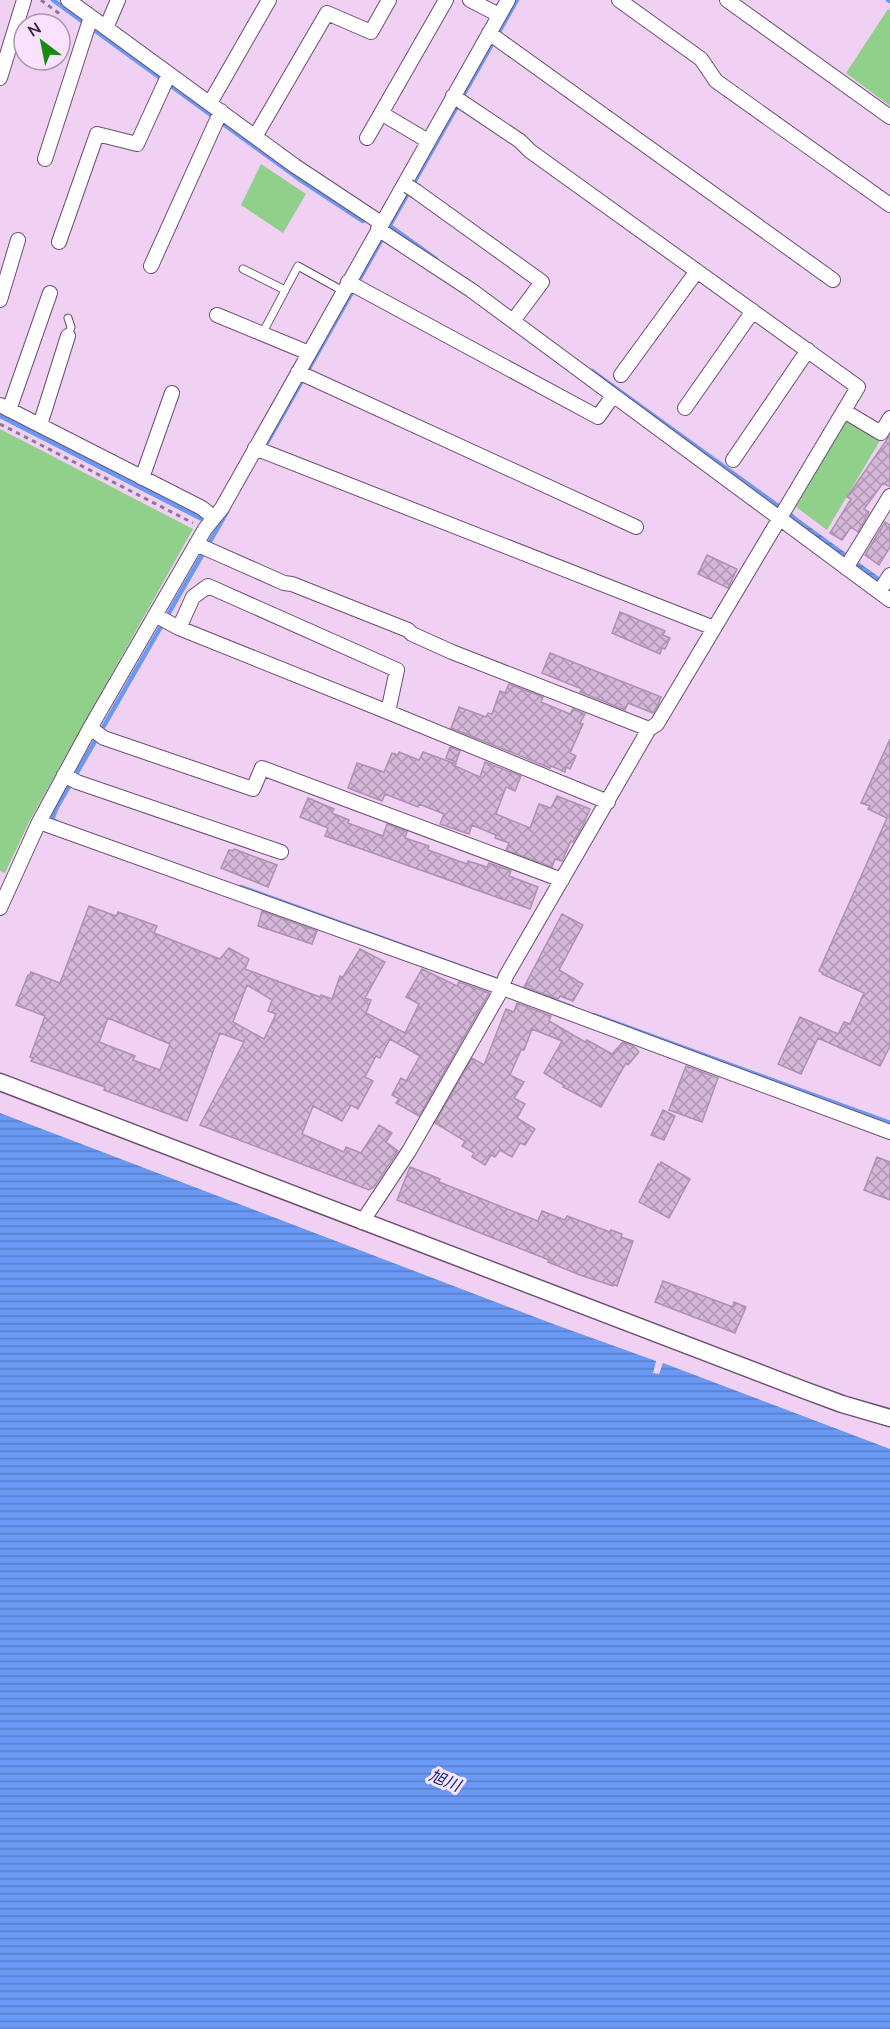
<svg xmlns="http://www.w3.org/2000/svg" width="890" height="2029" font-family="'Nunito Sans','Noto Sans JP',sans-serif">
	<style>
		.green { fill: #90d08a }
		.water { fill: url(#water-rules) }
		.lines { fill: none; stroke-linecap: round; stroke-linejoin: round }
		.stream { stroke: #6999f4; stroke-width: 4.5 }
		.building { fill: url(#building-cross-hatch); stroke: #ae91b2; stroke-width: 1.5; fill-rule: evenodd }
		.service-casing { stroke: #6a506e; stroke-width: 9 }
		.minor-casing { stroke: #6a506e; stroke-width: 16 }
		.tertiary-casing { stroke: #6a506e; stroke-width: 19 }
		.path { stroke: #8d7990; stroke-width: 3; stroke-dasharray: 4.5 4.5; stroke-linecap: butt }
		.service { stroke: #fff; stroke-width: 7 }
		.minor { stroke: #fff; stroke-width: 14 }
		.tertiary { stroke: #fff; stroke-width: 16 }
		.minor-bridge-casing { stroke: #6a506e; stroke-width: 16; stroke-linecap: butt }
		.minor-bridge { stroke: #fff; stroke-width: 14 }
		.labels { text-anchor: middle; stroke-width: 6; stroke-linejoin: round; paint-order: stroke }
		.water-label { font-size: 16px; font-style: italic; fill: #052b7a; stroke: #fae1fd }
	</style>
	<defs>
		<pattern id="water-rules" width="6" height="5" patternUnits="userSpaceOnUse" patternTransform="scale(1.5)"><rect width="6" height="5" fill="#6999f4"/><path d="M0 2.5h6" fill="none" stroke="#577dc6"/></pattern>
		<pattern id="building-cross-hatch" width="8" height="8" patternUnits="userSpaceOnUse" patternTransform="scale(1.5)"><rect width="8" height="8" fill="#d5b7d9"/><path d="M0 0l8 8M0 8l8-8" fill="none" stroke="#ae95b1"/></pattern>
	</defs>
	<rect width="100%" height="100%" fill="#f0d1f4"/>
	<path class="green" d="M 888,9 L 890,10 L 890,106 L 846,73 Z
		M 261,164 L 306,194 L 283,233 L 241,205 Z
		M 848,417 L 881,439 L 827,530 L 796,507 Z
		M 0,429 L 193,529 L 30,820 L 5,873 L 0,871 Z"/>
	<path class="water" d="M 796,517 L 890,585 L 890,593 L 793,522 Z
		M 0,1113 L 556,1325 L 656,1361 L 653,1373 L 659,1374 L 663,1363 L 890,1449 L 890,2029 L 0,2029 Z"/>
	<g class="lines">
		<path class="stream" d="M 53,0 L 299,179 L 363,221
			M 888,0 L 890,1
			M 390,226 L 436,259
			M 592,371 L 792,516 L 798,522
			M 0,416 L 202,519
			M 263,450 L 517,0
			M 55,821 L 52,820 L 56,809 L 227,512
			M 241,887 L 572,1007
			M 594,1015 L 890,1123"/>
	</g>
	<path class="building" d="M 890,435 L 890,487 L 883,483 L 864,509 L 869,512 L 858,532 L 851,527 L 842,540 L 830,533 L 851,499 L 847,497 Z
		M 885,522 L 890,525 L 890,547 L 879,565 L 865,555 Z
		M 707,555 L 737,569 L 728,588 L 698,574 Z
		M 620,612 L 665,631 L 663,635 L 670,638 L 665,649 L 662,648 L 660,654 L 612,633 Z
		M 550,653 L 661,697 L 658,705 L 653,713 L 628,703 L 625,710 L 580,692 L 582,689 L 542,673 Z
		M 509,684 L 543,697 L 541,702 L 570,714 L 573,709 L 585,714 L 580,723 L 583,724 L 570,753 L 576,756 L 570,769 L 566,767 L 565,772 L 551,766 L 550,768 L 451,728 L 459,707 L 486,717 L 488,713 L 492,714 L 500,691 L 505,693 Z
		M 890,739 L 890,1046 L 880,1066 L 818,1038 L 801,1074 L 778,1064 L 800,1017 L 838,1034 L 844,1022 L 850,1024 L 864,993 L 822,974 L 823,973 L 819,971 L 887,818 L 868,809 L 870,806 L 861,803 Z
		M 450,747 L 460,751 L 456,762 L 446,758 Z
		M 399,752 L 419,760 L 423,752 L 456,764 L 455,766 L 480,777 L 485,762 L 521,776 L 515,791 L 506,787 L 496,814 L 530,828 L 539,804 L 551,808 L 557,796 L 590,809 L 583,825 L 573,842 L 571,841 L 562,861 L 555,859 L 552,867 L 506,850 L 509,843 L 495,838 L 496,835 L 472,825 L 469,834 L 440,824 L 444,814 L 419,804 L 418,807 L 385,794 L 382,801 L 348,788 L 357,763 L 384,772 L 392,753 L 398,755 Z
		M 308,798 L 334,809 L 332,813 L 349,820 L 348,823 L 383,836 L 387,824 L 407,832 L 405,838 L 429,846 L 428,850 L 467,864 L 468,861 L 487,867 L 489,863 L 511,871 L 509,876 L 538,887 L 530,909 L 325,836 L 328,828 L 300,817 Z
		M 234,849 L 277,865 L 268,887 L 221,868 L 229,850 L 233,851 Z
		M 89,906 L 116,916 L 118,912 L 157,926 L 154,933 L 220,959 L 229,948 L 249,959 L 245,969 L 320,997 L 321,995 L 332,999 L 340,976 L 343,977 L 360,949 L 385,962 L 365,998 L 371,1000 L 366,1013 L 405,1033 L 419,1004 L 406,997 L 422,969 L 457,986 L 459,982 L 489,993 L 419,1116 L 396,1103 L 399,1099 L 392,1095 L 401,1078 L 406,1081 L 420,1056 L 390,1039 L 380,1058 L 376,1056 L 365,1077 L 373,1081 L 358,1109 L 351,1105 L 342,1121 L 313,1106 L 302,1134 L 344,1152 L 346,1147 L 361,1153 L 379,1125 L 392,1133 L 386,1142 L 398,1151 L 374,1187 L 369,1190 L 200,1125 L 244,1042 L 220,1033 L 187,1121 L 104,1090 L 105,1087 L 31,1061 L 33,1058 L 30,1057 L 45,1016 L 16,1005 L 28,975 L 30,975 L 31,972 L 60,983 ZM 247,985 L 272,1000 L 268,1011 L 276,1014 L 264,1039 L 233,1022 ZM 108,1018 L 170,1044 L 160,1070 L 133,1060 L 135,1056 L 99,1042 Z
		M 262,911 L 317,931 L 312,944 L 258,926 Z
		M 562,914 L 583,925 L 559,970 L 583,984 L 573,1001 L 560,996 L 558,999 L 524,987 Z
		M 517,1003 L 551,1016 L 549,1021 L 585,1042 L 587,1040 L 612,1054 L 623,1042 L 633,1046 L 639,1052 L 628,1065 L 626,1063 L 601,1107 L 563,1087 L 565,1086 L 544,1073 L 562,1041 L 532,1029 L 524,1050 L 521,1050 L 510,1075 L 524,1082 L 514,1098 L 525,1104 L 517,1118 L 535,1129 L 525,1145 L 520,1143 L 512,1157 L 500,1150 L 495,1157 L 491,1155 L 485,1165 L 472,1157 L 474,1153 L 462,1146 L 465,1141 L 435,1123 L 472,1058 L 484,1065 L 506,1009 L 514,1012 Z
		M 686,1066 L 718,1078 L 702,1122 L 669,1110 Z
		M 663,1110 L 675,1116 L 664,1140 L 651,1135 Z
		M 877,1157 L 890,1162 L 890,1200 L 864,1190 Z
		M 661,1162 L 690,1179 L 669,1218 L 639,1202 L 658,1164 L 660,1165 Z
		M 410,1167 L 440,1179 L 439,1182 L 538,1221 L 542,1211 L 565,1220 L 567,1216 L 610,1232 L 611,1230 L 622,1234 L 621,1237 L 633,1241 L 617,1286 L 613,1284 L 613,1286 L 580,1275 L 548,1262 L 549,1260 L 397,1200 Z
		M 663,1281 L 733,1307 L 734,1302 L 746,1307 L 735,1333 L 655,1302 Z"/>
	<g class="lines">
		<defs>
			<path id="service" d="M 243,269 L 285,290
				M 262,334 L 298,266 L 343,291
				M 68,336 L 71,327 L 68,318"/>
			<path id="minor" d="M 68,0 L 295,166 L 381,223
				M 470,0 L 499,15
				M 619,0 L 701,59 L 716,81 L 890,205
				M 727,0 L 890,117
				M 106,28 L 118,0
				M 489,33 L 833,280
				M 0,78 L 24,0
				M 210,103 L 269,0
				M 381,113 L 428,141
				M 256,135 L 327,13 L 371,32 L 389,0
				M 367,138 L 446,0
				M 45,159 L 91,17
				M 417,192 L 542,282 L 513,321
				M 378,229 L 471,290 L 890,600
				M 59,242 L 97,134 L 137,144 L 169,74
				M 151,266 L 221,111
				M 348,282 L 598,417 L 613,396
				M 0,300 L 18,240
				M 217,315 L 309,353
				M 298,372 L 636,527
				M 621,375 L 697,271
				M 0,405 L 202,508 L 213,517
				M 685,408 L 753,311
				M 9,410 L 50,293
				M 844,411 L 881,433 L 890,418
				M 40,425 L 68,336
				M 255,448 L 714,628
				M 733,460 L 808,350
				M 142,478 L 172,393
				M 196,544 L 284,583 L 292,584 L 408,630 L 412,634 L 452,652 L 649,729
				M 846,568 L 890,496
				M 879,592 L 890,575
				M 155,615 L 179,628 L 388,712
				M 179,628 L 193,597 L 208,586 L 397,670 L 388,712 L 608,802
				M 90,728 L 104,738 L 253,789 L 262,768 L 562,880
				M 64,775 L 77,782 L 281,852
				M 39,822 L 497,986 L 890,1132
				M 0,908 L 39,822 L 90,728 L 205,529 L 222,508 L 508,0
				M 362,1222 L 409,1151 L 499,994 L 506,976 L 649,729 L 657,724 L 858,387 L 530,151 L 520,141 L 453,96"/>
			<path id="tertiary" d="M 0,1082 L 804,1390 L 842,1404 L 890,1418"/>
		</defs>
		<use href="#service" class="service-casing"/>
		<use href="#minor" class="minor-casing"/>
		<use href="#tertiary" class="tertiary-casing"/>
		<path class="path" d="M 41,0 L 61,15
			M 0,424 L 193,523"/>
		<use href="#service" class="service"/>
		<use href="#minor" class="minor"/>
		<use href="#tertiary" class="tertiary"/>
		<defs>
			<path id="minor-bridge" d="M 408,186 L 417,192"/>
		</defs>
		<use href="#minor-bridge" class="minor-bridge-casing"/>
		<use href="#minor-bridge" class="minor-bridge"/>
	</g>
	<g class="labels">
		<g class="water-label">
			<text transform="translate(445 1780) rotate(22)" y="6">旭川</text>
		</g>
	</g>
	<g transform="translate(42 42) rotate(328)"><circle r="28" fill="#fae1fd" stroke="#ab98ae" stroke-width="1.5"/>
	<path d="M0-4.5L10 22L0 15L-10 22Z" fill="#178b11"/>
	<text y="-9" font-size="16" font-weight="bold" text-anchor="middle" fill="#352a37">N</text>
	</g>
</svg>
